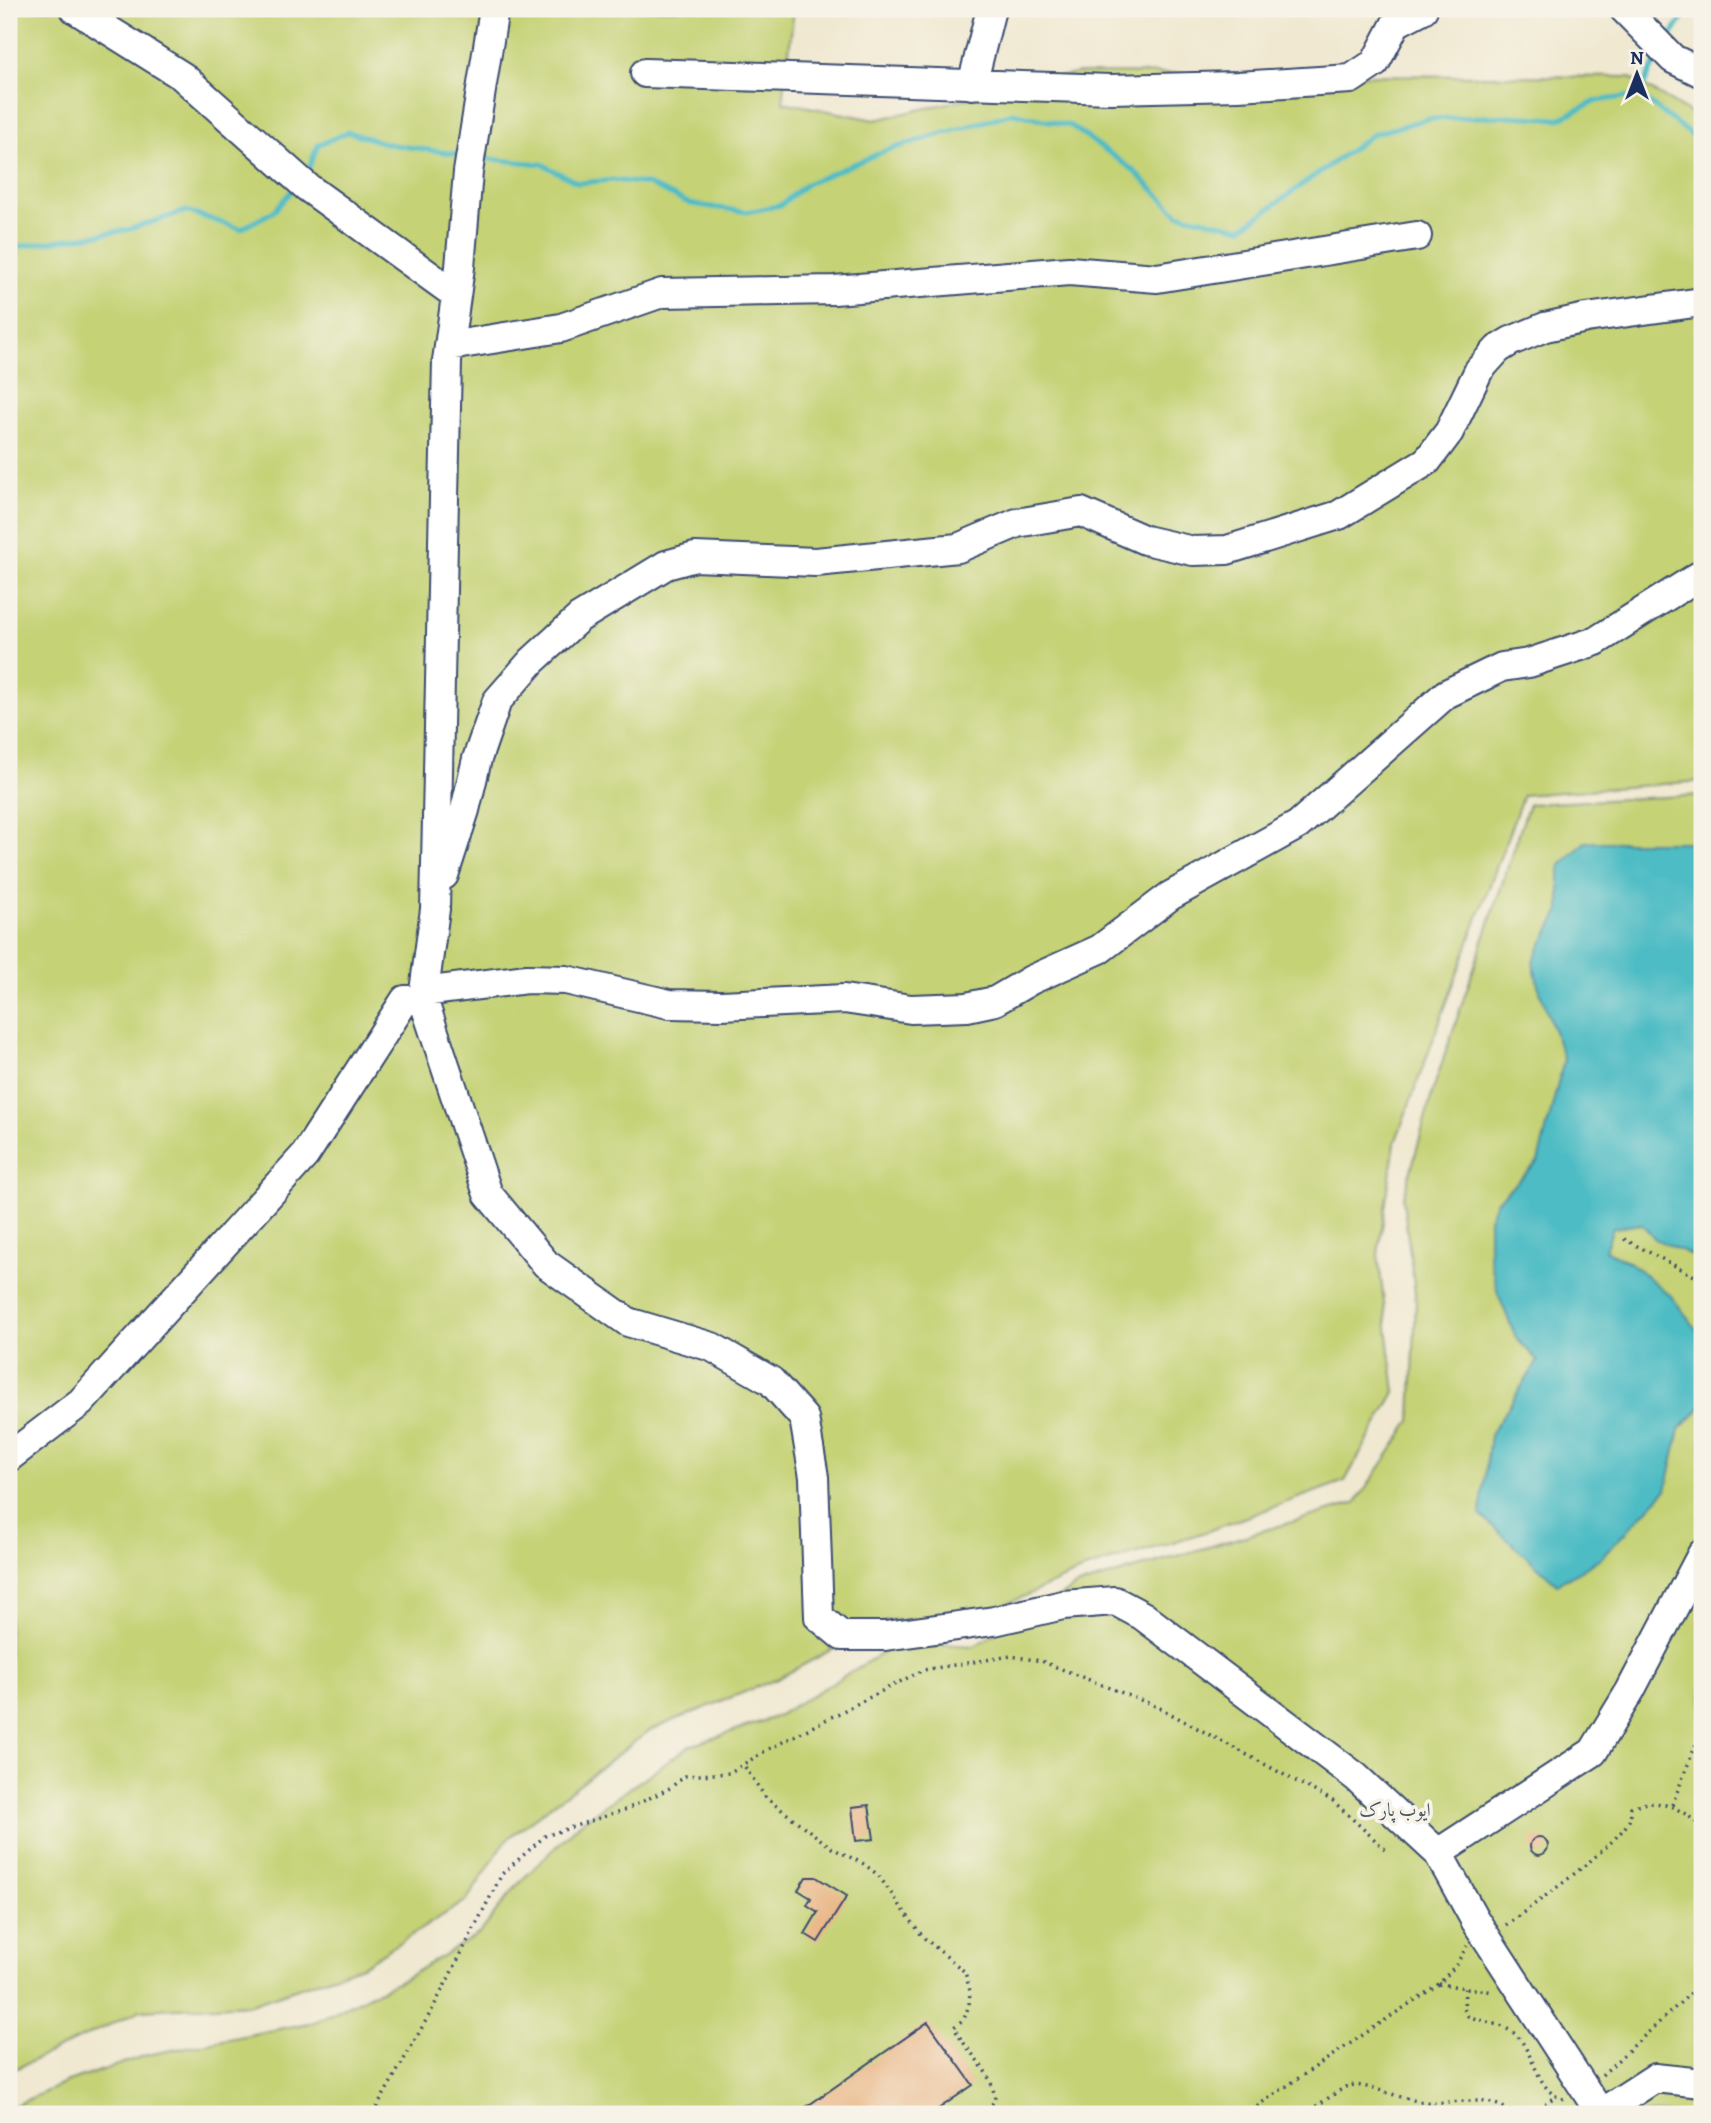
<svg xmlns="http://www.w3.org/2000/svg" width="1711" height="2123" font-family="Alegreya,Amiri,serif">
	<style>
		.green { fill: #c5d274; stroke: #708069; stroke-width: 2 }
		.water { fill: #4ebcc4; stroke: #347691; stroke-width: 2 }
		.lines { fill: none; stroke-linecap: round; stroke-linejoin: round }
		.stream { stroke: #4ebcc4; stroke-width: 5 }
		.building { fill: #e9b584 }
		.minor-casing { stroke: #3b4b6f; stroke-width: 32 }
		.path { stroke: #3b4b6f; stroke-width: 3.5; stroke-dasharray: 2 5; stroke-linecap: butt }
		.minor { stroke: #fff; stroke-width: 28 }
		.labels { text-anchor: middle; stroke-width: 7; stroke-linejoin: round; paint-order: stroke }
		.park-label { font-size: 19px; fill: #465864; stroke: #f7f3e8 }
	</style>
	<rect width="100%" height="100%" fill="#f7f3e8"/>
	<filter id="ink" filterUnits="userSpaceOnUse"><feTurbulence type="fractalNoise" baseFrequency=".0143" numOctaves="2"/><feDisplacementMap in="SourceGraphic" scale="14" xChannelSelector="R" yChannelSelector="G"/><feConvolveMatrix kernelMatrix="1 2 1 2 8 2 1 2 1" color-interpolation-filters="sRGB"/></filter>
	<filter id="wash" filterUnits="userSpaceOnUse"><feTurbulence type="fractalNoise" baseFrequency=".00686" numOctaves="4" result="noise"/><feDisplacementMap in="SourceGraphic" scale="28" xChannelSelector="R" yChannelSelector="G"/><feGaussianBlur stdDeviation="1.57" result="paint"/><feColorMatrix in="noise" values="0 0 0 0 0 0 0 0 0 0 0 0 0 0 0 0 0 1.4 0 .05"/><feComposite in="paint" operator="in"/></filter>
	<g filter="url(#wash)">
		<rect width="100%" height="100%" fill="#f0e8d0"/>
		<path class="green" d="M 9,9 L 794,9 L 783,102 L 875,120 L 1078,73 L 1629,77 L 1702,120 L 1702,781 L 1523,795 L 1395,1143 L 1378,1254 L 1395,1392 L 1345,1481 L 1205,1532 L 1085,1569 L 972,1620 L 887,1620 L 777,1679 L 650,1730 L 506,1840 L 467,1900 L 362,1966 L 251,2004 L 141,2010 L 9,2072 Z
			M 1702,795 L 1702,2114 L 9,2114 L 9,2108 L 65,2083 L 147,2055 L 314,2022 L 407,1977 L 480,1933 L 517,1885 L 580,1823 L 690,1746 L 775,1717 L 901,1642 L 974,1646 L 1077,1586 L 1356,1503 L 1411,1421 L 1416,1301 L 1403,1199 L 1434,1087 L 1529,804 Z"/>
		<path class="water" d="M 1585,842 L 1702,842 L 1702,1260 L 1655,1239 L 1642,1224 L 1613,1228 L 1605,1250 L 1631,1263 L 1671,1296 L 1702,1336 L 1702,1406 L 1680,1429 L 1666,1490 L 1602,1557 L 1557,1584 L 1480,1515 L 1490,1435 L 1538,1361 L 1516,1338 L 1498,1294 L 1489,1255 L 1489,1219 L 1496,1202 L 1538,1162 L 1564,1060 L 1538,985 L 1533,961 L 1560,910 L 1560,866 Z"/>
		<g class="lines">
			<path class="stream" d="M 1667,42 L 1689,9
				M 1639,95 L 1702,143
				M 479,158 L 542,164 L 578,183 L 613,180 L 647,184 L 691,204 L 747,212 L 781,205 L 806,184 L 887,150 L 1013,113 L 1071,126 L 1132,169 L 1178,214 L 1242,228 L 1373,134 L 1427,119 L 1509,116 L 1559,119 L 1596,101 L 1639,95 L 1658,56
				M 306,175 L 318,145 L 348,132 L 388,144 L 463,155
				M 9,248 L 127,230 L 186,211 L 241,229 L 274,211 L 294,188"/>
		</g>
		<g id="blocks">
			<path class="building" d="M 869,1805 L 874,1839 L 856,1841 L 852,1807 Z
				M1530 1846a9 9 0 1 1 18 0a9 9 0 1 1-18 0Z
				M 806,1877 L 816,1877 L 847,1896 L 818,1942 L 805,1934 L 818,1912 L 807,1905 L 811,1898 L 798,1890 Z
				M 928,2022 L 973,2085 L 931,2114 L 796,2114 Z"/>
		</g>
	</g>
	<g filter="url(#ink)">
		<use href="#blocks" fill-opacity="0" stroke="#3b4b6f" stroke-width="2"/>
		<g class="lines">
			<defs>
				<path id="minor" d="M 75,9 L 182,76 L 307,187 L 456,295
					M 494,9 L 468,172 L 460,267 L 447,361 L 435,909 L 423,999 L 488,1194 L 546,1264 L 628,1322 L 712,1347 L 771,1381 L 804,1418 L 814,1477 L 819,1617 L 842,1636 L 885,1636 L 994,1621 L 1063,1605 L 1115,1601 L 1143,1616 L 1356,1777 L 1438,1853 L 1475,1920 L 1601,2114
					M 1624,9 L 1673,59 L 1702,73
					M 645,73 L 1111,89 L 1238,86 L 1351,79 L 1375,63 L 1396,23 L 1423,9
					M 972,85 L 991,9
					M 449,346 L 561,328 L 662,293 L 834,290 L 1069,271 L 1157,278 L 1417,236
					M 444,875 L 465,810 L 477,759 L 497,701 L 532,661 L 579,618 L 666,565 L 695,557 L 816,562 L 958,548 L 1017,523 L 1081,512 L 1145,540 L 1193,551 L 1227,550 L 1339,515 L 1427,461 L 1449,432 L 1479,370 L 1498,349 L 1511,341 L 1545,327 L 1586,318 L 1702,302
					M 423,992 L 527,979 L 566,980 L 669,1004 L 722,1005 L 844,999 L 911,1009 L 967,1007 L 995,1001 L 1031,980 L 1100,949 L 1170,896 L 1298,825 L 1446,694 L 1502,667 L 1529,663 L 1596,641 L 1702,574
					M 9,1457 L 81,1402 L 305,1155 L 405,1000 L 423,999
					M 1438,1853 L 1593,1752 L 1630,1691 L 1702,1554
					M 1601,2113 L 1655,2078 L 1702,2083"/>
			</defs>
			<use href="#minor" class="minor-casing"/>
			<path class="path" d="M 1624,1239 L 1702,1280
				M 745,1767 L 766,1798 L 832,1848 L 864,1864 L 878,1875 L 923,1937 L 965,1972 L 970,1991 L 969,2005 L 964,2019 L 954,2027 C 967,2054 993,2069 995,2101 L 982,2114
				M 1672,1805 L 1702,1729
				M 1506,1925 C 1528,1909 1625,1840 1630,1818 C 1631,1815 1631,1811 1631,1807 C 1659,1797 1684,1808 1702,1829
				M 1439,1984 L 1494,1992
				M 1465,1988 L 1464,2009 L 1468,2016 C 1482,2022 1503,2024 1515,2034 C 1534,2050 1537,2094 1564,2099
				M 1693,1991 L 1702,1996
				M 1602,2075 L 1693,1991 L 1702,1976
				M 373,2114 L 433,2008 L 502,1874 L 545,1836 L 627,1809 L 670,1788 L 685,1776 L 729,1773 L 767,1750 L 923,1670 L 1011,1656 L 1041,1661 L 1158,1707 L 1333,1801 L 1386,1850
				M 1245,2114 L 1439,1984 L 1456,1965 L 1467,1946
				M 1304,2114 L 1345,2087 L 1354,2085 C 1378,2087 1400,2099 1424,2102 C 1457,2105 1485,2092 1514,2114
				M 1535,2114 L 1554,2097"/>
			<use href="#minor" class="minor"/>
		</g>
	</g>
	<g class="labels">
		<g class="park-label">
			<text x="1395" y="1816">ایوب پارک</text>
		</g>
	</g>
	<rect width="1711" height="2123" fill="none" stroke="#f7f3e8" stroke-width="35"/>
	<g transform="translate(1637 74)" stroke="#f7f3e8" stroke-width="5" paint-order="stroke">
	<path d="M0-5L12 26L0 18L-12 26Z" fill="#1b2f5e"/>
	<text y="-10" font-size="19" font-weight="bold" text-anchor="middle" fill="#1b2f5e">N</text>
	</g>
</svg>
